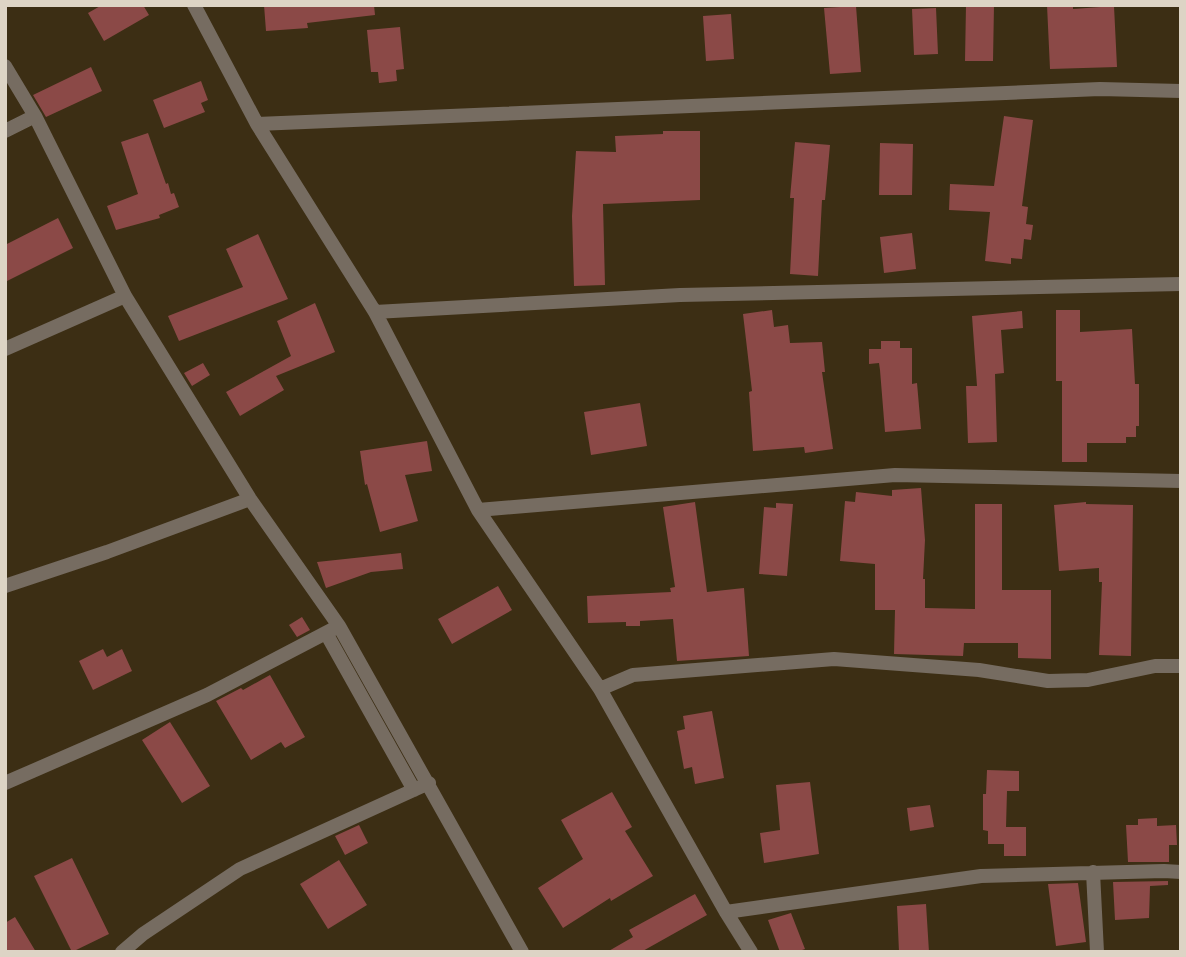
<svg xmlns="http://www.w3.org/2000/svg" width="1186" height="957" font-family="'Fira Sans',sans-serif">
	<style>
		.building { fill: #8b4947 }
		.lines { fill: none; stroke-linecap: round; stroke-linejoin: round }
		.minor { stroke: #766c61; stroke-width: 14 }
	</style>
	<rect width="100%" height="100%" fill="#3c2e14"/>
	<path class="building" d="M 102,5 L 143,5 L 149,15 L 104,41 L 88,13 Z
		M 264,5 L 374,5 L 375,15 L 307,23 L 308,28 L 266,31 Z
		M 966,5 L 994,5 L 993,61 L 965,61 Z
		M 1047,5 L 1073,5 L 1073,9 L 1114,6 L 1117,67 L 1050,69 Z
		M 856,6 L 861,72 L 830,74 L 824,8 Z
		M 936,8 L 938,54 L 914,55 L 912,9 Z
		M 731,14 L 734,59 L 706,61 L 703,16 Z
		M 400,27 L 404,69 L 396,70 L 397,81 L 379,83 L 378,72 L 371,72 L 367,30 Z
		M 91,67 L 102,91 L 46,117 L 33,95 Z
		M 201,81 L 208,100 L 201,103 L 205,112 L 164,128 L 153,100 Z
		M 1004,116 L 1033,120 L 1022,206 L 1028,207 L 1026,224 L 1033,225 L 1031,240 L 1024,239 L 1022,259 L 1011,258 L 1011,264 L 985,261 L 990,212 L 949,210 L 950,184 L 994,186 Z
		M 663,131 L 700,131 L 700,200 L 603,204 L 605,285 L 574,286 L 572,216 L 576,151 L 616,152 L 615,136 L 663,134 Z
		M 148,133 L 166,184 L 168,183 L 171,194 L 174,193 L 179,207 L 159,215 L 160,218 L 116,230 L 107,206 L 138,194 L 121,142 Z
		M 795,142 L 830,145 L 825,200 L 822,200 L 818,276 L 790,274 L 794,198 L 790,198 Z
		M 880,143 L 913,144 L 912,195 L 879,195 Z
		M 58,218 L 73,248 L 5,282 L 5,245 Z
		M 912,233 L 916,269 L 884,273 L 880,237 Z
		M 258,234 L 288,299 L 179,341 L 168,316 L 243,287 L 226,249 Z
		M 315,303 L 335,352 L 276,376 L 284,390 L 240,416 L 226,392 L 291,356 L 277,321 Z
		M 772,310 L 774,327 L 788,325 L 790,343 L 822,342 L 825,372 L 822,372 L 833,449 L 805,453 L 804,447 L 753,451 L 749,392 L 752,391 L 743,314 Z
		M 1056,310 L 1080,310 L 1080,332 L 1132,329 L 1135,384 L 1139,384 L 1139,426 L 1136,426 L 1136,437 L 1126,437 L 1126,443 L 1087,443 L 1087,462 L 1062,462 L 1062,381 L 1056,381 Z
		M 1022,311 L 1023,328 L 1001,330 L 1004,373 L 995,374 L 997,442 L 968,443 L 966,386 L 977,386 L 972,316 Z
		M 881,341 L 900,341 L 900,348 L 912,348 L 912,384 L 917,383 L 921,429 L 885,432 L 880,370 L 879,363 L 869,364 L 869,349 L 881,349 Z
		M 203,363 L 210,375 L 192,386 L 184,373 Z
		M 640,403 L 647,446 L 591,455 L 584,412 Z
		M 427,441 L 432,471 L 405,475 L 418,521 L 380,532 L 367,484 L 365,485 L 360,451 Z
		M 921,488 L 925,540 L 923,579 L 925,579 L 925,608 L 975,609 L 975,504 L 1002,504 L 1002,590 L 1051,590 L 1051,659 L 1018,658 L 1018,643 L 964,643 L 963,656 L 894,654 L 895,610 L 875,610 L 875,564 L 840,561 L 845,501 L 855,502 L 856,492 L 892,496 L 892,490 Z
		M 695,502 L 707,592 L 744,588 L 749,656 L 677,661 L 673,619 L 640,621 L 640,626 L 626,626 L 626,622 L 588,623 L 587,596 L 671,592 L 670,588 L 675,587 L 663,507 Z
		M 1086,502 L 1086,504 L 1133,505 L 1131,656 L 1099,655 L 1102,582 L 1099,582 L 1099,568 L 1059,571 L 1054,505 Z
		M 776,503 L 793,504 L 787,576 L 759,574 L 764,507 L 776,508 Z
		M 401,553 L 403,569 L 371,572 L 326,588 L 317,562 Z
		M 498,586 L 512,610 L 452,644 L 438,619 Z
		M 302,617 L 310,630 L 297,637 L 289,625 Z
		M 103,649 L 107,657 L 122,649 L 132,671 L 93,690 L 79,661 Z
		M 270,675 L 305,737 L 285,748 L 281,742 L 251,760 L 216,701 L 241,688 L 243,690 Z
		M 712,711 L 724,778 L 695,784 L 692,767 L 684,769 L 677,731 L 685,729 L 683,716 Z
		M 170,722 L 210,786 L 182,803 L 142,740 Z
		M 987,770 L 1019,771 L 1019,791 L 1007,791 L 1006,827 L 1026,827 L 1026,856 L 1004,856 L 1004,844 L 988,844 L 988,831 L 983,830 L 983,794 L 986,794 Z
		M 810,782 L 819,854 L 764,863 L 760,833 L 780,830 L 776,785 Z
		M 612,792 L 632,827 L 625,831 L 653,876 L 611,901 L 610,898 L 563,928 L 538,888 L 583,859 L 561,820 Z
		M 930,805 L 934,827 L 910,831 L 907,808 Z
		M 1157,818 L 1157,826 L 1176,825 L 1177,845 L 1169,845 L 1169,862 L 1128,862 L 1126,825 L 1138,825 L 1138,819 Z
		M 359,825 L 368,843 L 345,855 L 335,836 Z
		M 72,858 L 109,934 L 72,952 L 34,876 Z
		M 339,860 L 367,905 L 328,929 L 300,884 Z
		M 1168,881 L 1168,885 L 1150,886 L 1149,918 L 1115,920 L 1113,882 Z
		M 1078,883 L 1086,942 L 1056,946 L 1048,884 Z
		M 695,894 L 707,915 L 641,952 L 607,952 L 633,937 L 629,930 Z
		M 926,904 L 929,952 L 899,952 L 897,906 Z
		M 791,913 L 805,949 L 796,952 L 780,952 L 768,920 Z
		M 15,917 L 36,952 L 5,952 L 5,923 Z"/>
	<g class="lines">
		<path class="minor" d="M 194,5 L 257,124 L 375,312 L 478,510 L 600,689 L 726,912 L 751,952
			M 5,66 L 35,116 L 125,296 L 250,499 L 339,626 L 522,952
			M 257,124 L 1100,89 L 1181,91
			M 5,131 L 35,116
			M 375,312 L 680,295 L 1181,284
			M 5,349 L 125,296
			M 478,510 L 895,475 L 1181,481
			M 5,586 L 107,552 L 250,499
			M 326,633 L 414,790
			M 600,689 L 633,675 L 834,659 L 979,670 L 1048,681 L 1088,680 L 1155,666 L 1181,666
			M 5,783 L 207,695 L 339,626
			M 1093,872 L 1097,952
			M 726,912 L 981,876 L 1164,871 L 1181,872
			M 122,952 L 143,934 L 240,869 L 429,783"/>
	</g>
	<rect width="1186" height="957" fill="none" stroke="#ddd4c5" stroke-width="14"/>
</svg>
